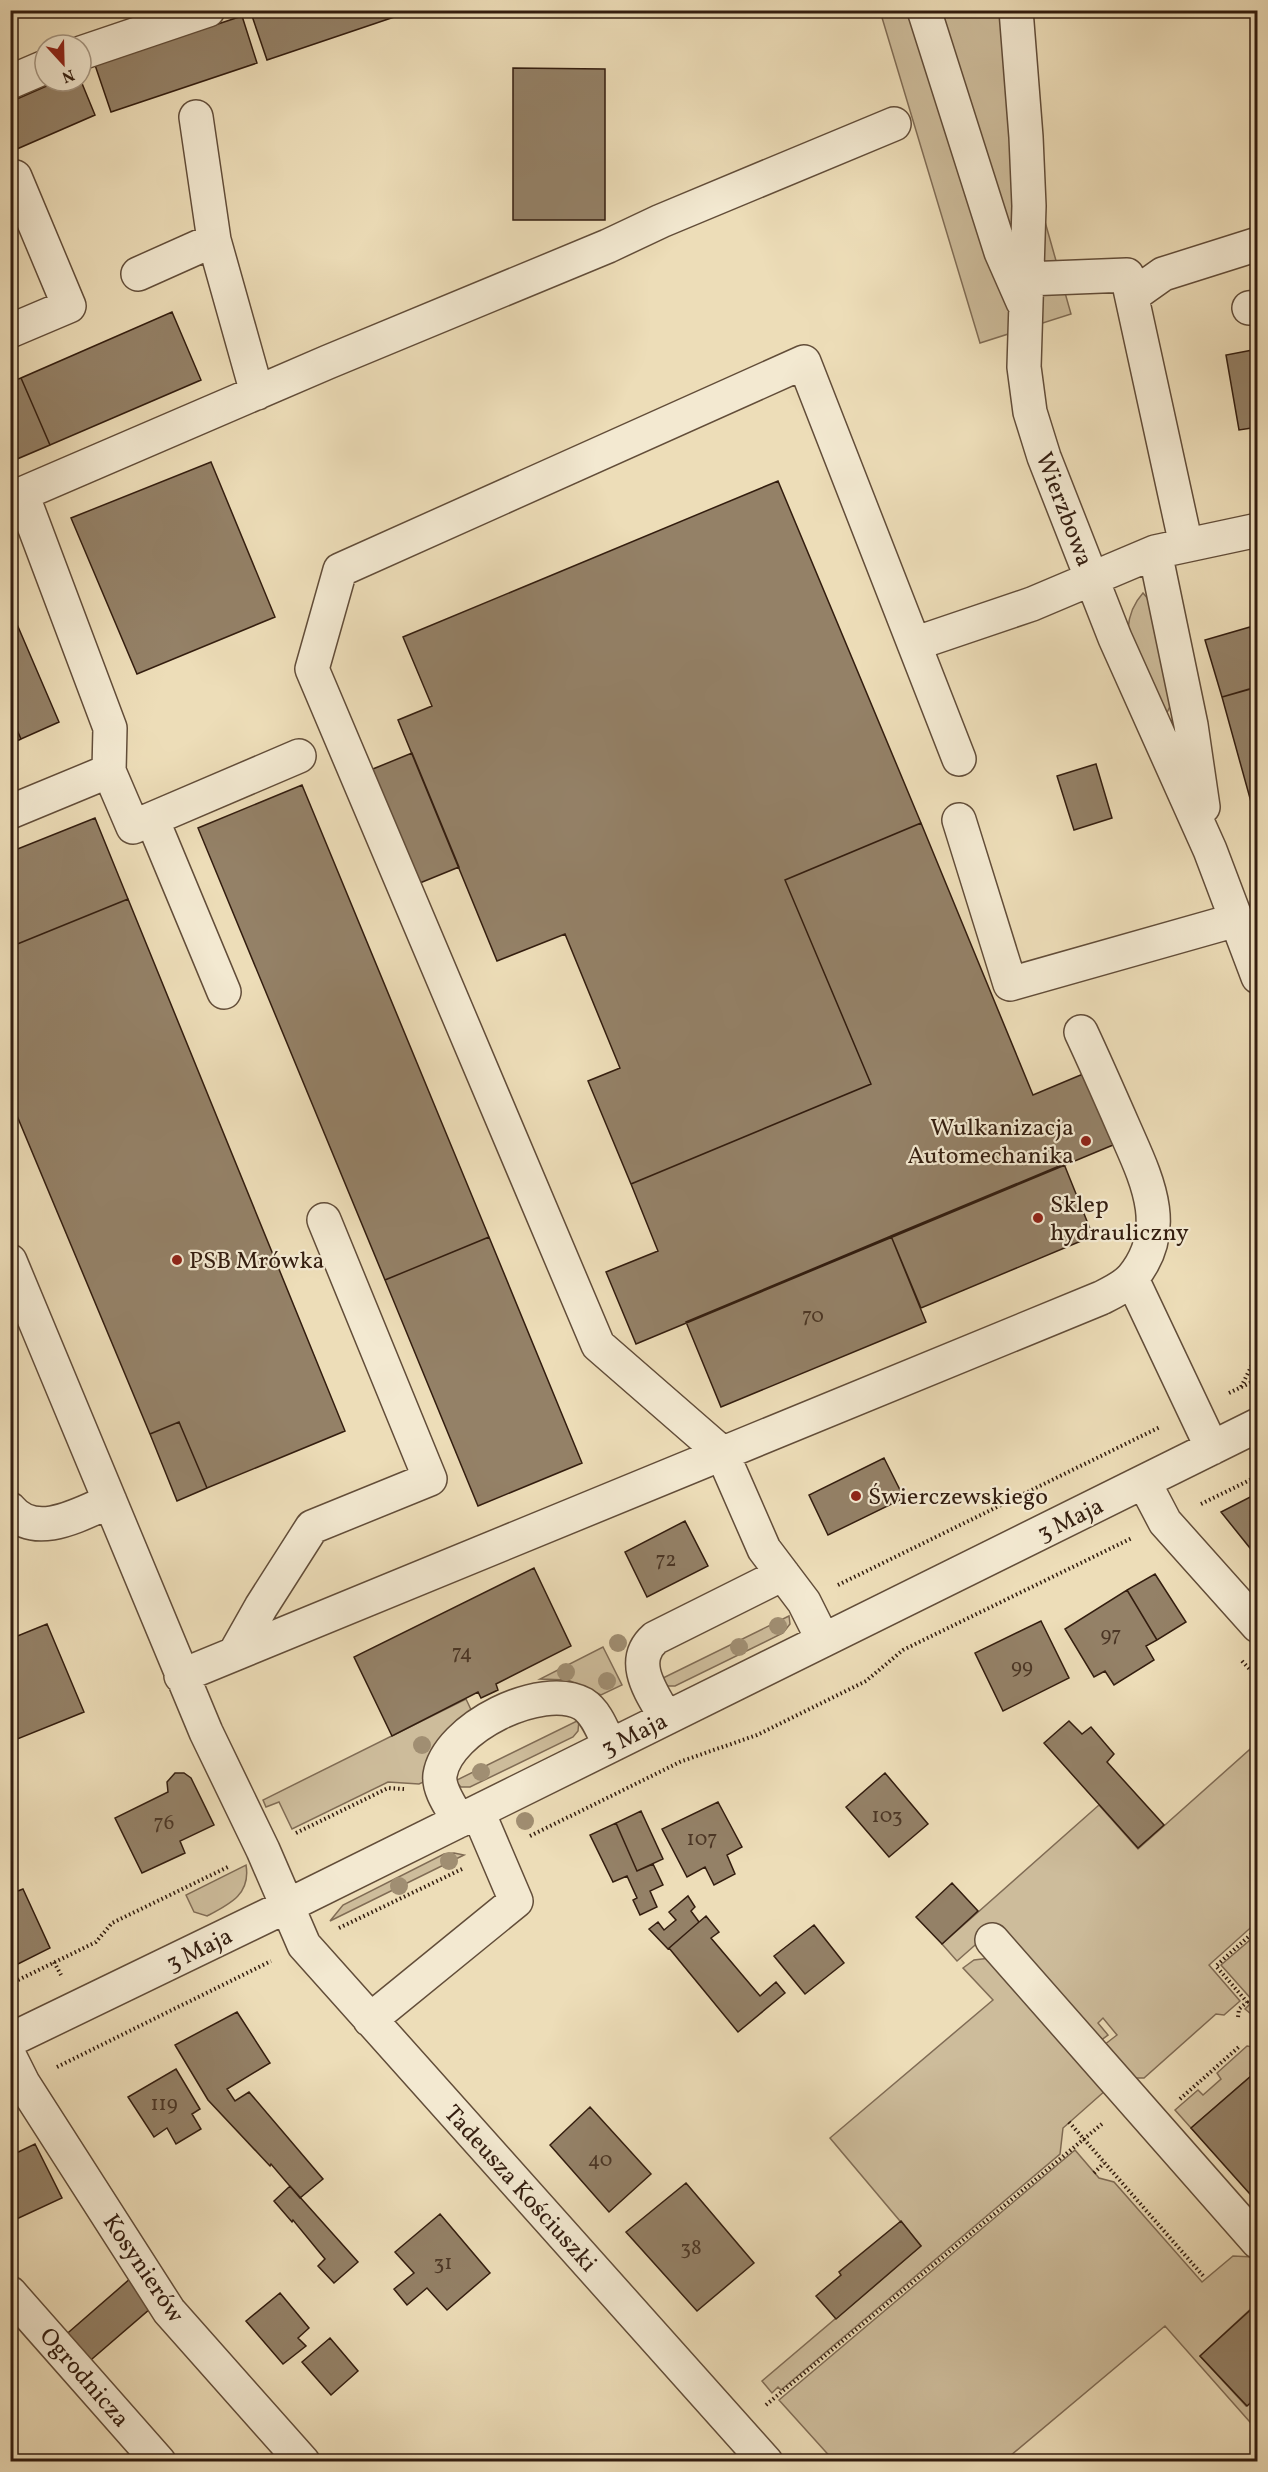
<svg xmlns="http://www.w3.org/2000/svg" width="1268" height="2472" font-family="Vollkorn,serif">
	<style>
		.green { fill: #cdbc9b; stroke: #806c55; stroke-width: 1.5 }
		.building { fill: #948167; stroke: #331d0f; stroke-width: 1.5 }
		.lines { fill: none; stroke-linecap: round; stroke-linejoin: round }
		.minor-casing { stroke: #624d39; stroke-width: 36 }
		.path { stroke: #331d0f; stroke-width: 4; stroke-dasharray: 1.5 3; stroke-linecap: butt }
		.minor { stroke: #f3e9d1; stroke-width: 33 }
		.tree { fill: #a08e72 }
		.poi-dot { fill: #8f2418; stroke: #f3e9d1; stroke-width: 2 }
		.labels { text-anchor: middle; stroke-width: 4.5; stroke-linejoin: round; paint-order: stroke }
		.number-label { font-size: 21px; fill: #4b3625 }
		.street-label { font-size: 24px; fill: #331d0f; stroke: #f3e9d1 }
		.poi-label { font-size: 24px; fill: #331d0f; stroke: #f3e9d1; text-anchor: start }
	</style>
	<rect width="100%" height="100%" fill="#edddb8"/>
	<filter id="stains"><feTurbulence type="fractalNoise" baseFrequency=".00333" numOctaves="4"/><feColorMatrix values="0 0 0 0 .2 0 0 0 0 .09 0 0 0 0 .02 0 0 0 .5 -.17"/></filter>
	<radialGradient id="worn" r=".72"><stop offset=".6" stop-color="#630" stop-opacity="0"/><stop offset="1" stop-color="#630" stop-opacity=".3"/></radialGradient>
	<path class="green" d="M 880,11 L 1029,11 L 1042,211 L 1071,314 L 980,343 Z
		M 1143,593 L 1155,607 L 1171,704 L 1166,715 L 1128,629 C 1129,615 1133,604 1143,593 Z
		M 789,1616 L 790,1624 L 783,1633 L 675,1686 L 668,1686 L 661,1679 Z
		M 603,1647 L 622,1685 L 601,1695 L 568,1680 L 540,1679 Z
		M 466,1699 L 473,1714 L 428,1780 L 419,1784 L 388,1782 L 292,1829 L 279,1802 L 266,1807 L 263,1800 Z
		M 579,1720 L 578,1731 L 573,1737 L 470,1787 L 461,1787 L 455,1781 Z
		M 1257,1743 L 1257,1922 L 1209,1965 L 1240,2001 L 1224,2015 L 1216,2014 L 1144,2078 L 1133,2078 L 1104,2045 L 1117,2035 L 1103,2018 L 1098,2023 L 1108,2035 L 1093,2046 L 991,1931 L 957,1961 L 942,1944 L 1099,1805 L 1138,1849 Z
		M 454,1853 L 464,1855 L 330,1921 L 343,1905 L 444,1854 Z
		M 246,1865 C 251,1894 230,1904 207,1916 L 194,1912 L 186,1895 Z
		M 1257,1934 L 1257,2019 L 1245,2009 L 1253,2001 L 1221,1965 Z
		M 990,1958 L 1106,2090 L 1063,2128 L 1060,2154 L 781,2390 L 778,2387 L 772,2393 L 762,2381 L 921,2246 L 830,2138 L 993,2000 L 963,1968 L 974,1960 Z
		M 1247,2046 L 1257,2048 L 1257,2066 L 1250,2073 L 1251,2076 L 1191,2128 L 1175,2110 L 1198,2090 L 1203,2095 L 1221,2079 L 1217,2073 Z
		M 1075,2150 L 1099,2178 L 1114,2182 L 1202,2282 L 1233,2256 L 1253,2257 L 1257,2263 L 1257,2303 L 1200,2356 L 1246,2406 L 1257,2396 L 1257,2430 L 1165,2326 L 1004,2461 L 834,2461 L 779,2400 Z"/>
	<path class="building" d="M 260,10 L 415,10 L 267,60 L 251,13 Z
		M 242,16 L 257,63 L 111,112 L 95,65 Z
		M 513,68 L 605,69 L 605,220 L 513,220 Z
		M 58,81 L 81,81 L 95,115 L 10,152 L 10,102 Z
		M 172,312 L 201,380 L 50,445 L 21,378 Z
		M 1258,349 L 1258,427 L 1239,430 L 1226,355 Z
		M 21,378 L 50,445 L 10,462 L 10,382 Z
		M 211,462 L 275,617 L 137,674 L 71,518 Z
		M 778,481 L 921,823 L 785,880 L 871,1084 L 631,1184 L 588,1081 L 620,1068 L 565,934 L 497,961 L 398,720 L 432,706 L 403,637 Z
		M 10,608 L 59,722 L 21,739 L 10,714 Z
		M 1250,627 L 1258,654 L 1258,687 L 1222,697 L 1205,640 Z
		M 1256,687 L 1258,820 L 1256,820 L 1222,697 Z
		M 10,714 L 21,739 L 10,744 Z
		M 412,753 L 459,867 L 415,885 L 368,771 Z
		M 1096,764 L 1112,818 L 1074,830 L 1057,776 Z
		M 302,785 L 489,1237 L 385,1280 L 198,828 Z
		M 95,818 L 128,899 L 10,947 L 10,852 Z
		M 921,823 L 1033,1095 L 1083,1074 L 1113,1145 L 636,1344 L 606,1272 L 658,1251 L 631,1184 L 871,1084 L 785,880 Z
		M 128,899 L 345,1431 L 207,1488 L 179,1422 L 150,1434 L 10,1099 L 10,947 Z
		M 1064,1164 L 1093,1236 L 921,1308 L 891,1236 Z
		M 891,1236 L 926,1322 L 721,1407 L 686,1322 Z
		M 489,1237 L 582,1463 L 478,1506 L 385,1280 Z
		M 179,1422 L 207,1488 L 177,1501 L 150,1434 Z
		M 884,1458 L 904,1498 L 828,1535 L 809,1495 Z
		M 1258,1493 L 1258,1558 L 1221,1512 Z
		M 685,1521 L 708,1566 L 647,1597 L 625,1552 Z
		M 534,1568 L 571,1646 L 496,1684 L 498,1690 L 481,1698 L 478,1692 L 392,1736 L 354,1657 Z
		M 1155,1574 L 1186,1622 L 1157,1640 L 1127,1590 Z
		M 1127,1590 L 1157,1640 L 1146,1646 L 1154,1660 L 1114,1685 L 1105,1671 L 1094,1677 L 1065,1629 Z
		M 1041,1621 L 1069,1678 L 1003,1711 L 975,1653 Z
		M 47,1624 L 84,1712 L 10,1742 L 10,1639 Z
		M 1069,1721 L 1082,1734 L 1091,1727 L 1114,1754 L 1107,1762 L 1164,1825 L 1138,1848 L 1044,1743 Z
		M 175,1773 L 184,1773 L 191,1778 L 214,1825 L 180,1841 L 185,1853 L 142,1873 L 115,1818 L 168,1792 L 167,1782 Z
		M 885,1773 L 928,1824 L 889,1857 L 846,1807 Z
		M 718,1802 L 742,1847 L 727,1855 L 735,1874 L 714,1885 L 705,1867 L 687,1877 L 662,1829 Z
		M 641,1811 L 663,1859 L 637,1871 L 616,1823 Z
		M 616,1823 L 637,1871 L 653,1864 L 663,1885 L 650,1891 L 657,1907 L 640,1915 L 633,1900 L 637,1898 L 627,1876 L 613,1882 L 590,1835 Z
		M 952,1883 L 978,1911 L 942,1944 L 916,1917 Z
		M 23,1889 L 50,1948 L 10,1968 L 10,1894 Z
		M 688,1896 L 695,1907 L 691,1911 L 699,1922 L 668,1949 L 649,1929 L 658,1922 L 664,1930 L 676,1920 L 669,1912 Z
		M 706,1916 L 719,1932 L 711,1938 L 760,1996 L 776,1982 L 785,1993 L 738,2032 L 669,1948 Z
		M 814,1925 L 844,1963 L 805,1994 L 774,1956 Z
		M 237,2012 L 270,2063 L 227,2089 L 235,2101 L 249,2092 L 323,2179 L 300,2198 L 271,2164 L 270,2166 L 208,2100 L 175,2045 Z
		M 176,2069 L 200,2109 L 192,2114 L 201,2129 L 176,2144 L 167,2128 L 154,2137 L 128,2097 Z
		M 1258,2070 L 1258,2203 L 1191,2128 Z
		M 590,2107 L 651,2174 L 609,2212 L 550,2145 Z
		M 35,2144 L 62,2198 L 10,2222 L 10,2156 Z
		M 686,2183 L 754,2263 L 697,2311 L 626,2232 Z
		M 290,2186 L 358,2262 L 334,2283 L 318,2266 L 325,2259 L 293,2220 L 292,2222 L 274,2201 Z
		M 440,2214 L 490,2273 L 447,2310 L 427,2288 L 407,2305 L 394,2289 L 414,2273 L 395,2252 Z
		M 901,2221 L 921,2246 L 836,2319 L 816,2296 L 841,2275 L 839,2272 Z
		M 131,2278 L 151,2308 L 85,2365 L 62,2338 Z
		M 280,2293 L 309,2328 L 298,2338 L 306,2346 L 283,2364 L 246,2321 Z
		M 1258,2303 L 1258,2396 L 1247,2406 L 1200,2356 Z
		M 330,2338 L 358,2371 L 331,2395 L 302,2362 Z"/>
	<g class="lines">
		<defs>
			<path id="minor" d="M 924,10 L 1001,252 L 1023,302
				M 1016,10 L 1026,137 L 1029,206 L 1024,367 L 1030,412 L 1044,457 L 1115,638 L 1210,850 L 1258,977
				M 81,53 L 208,10
				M 10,82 L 45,67
				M 196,117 L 214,240
				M 138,274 L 214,240 L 257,393
				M 1026,279 L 1127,275 L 1186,545
				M 1132,296 L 1163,274 L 1258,244
				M 1249,308 L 1258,307
				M 10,331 L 69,306 L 15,177
				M 10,499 L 328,362 L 608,246 L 661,221 L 894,124
				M 1155,552 L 1191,725 L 1203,807
				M 914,644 L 1032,604 L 1155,552 L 1258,530
				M 109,771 L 133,827 L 299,756
				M 10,812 L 109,771 L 110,728 L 22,494
				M 152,819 L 224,992
				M 959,820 L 1010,984 L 1236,920
				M 10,1261 L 206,1732 L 263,1850 L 304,1945 L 766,2462
				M 1132,1279 L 1212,1448
				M 1144,1482 L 1165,1522 L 1258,1626
				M 10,1509 C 35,1541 82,1513 110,1501
				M 823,1640 L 804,1602 L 764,1549 L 722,1453 L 598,1345 L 312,669 L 340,570 L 804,362 L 959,759
				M 235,1653 L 261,1607 L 312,1527 L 430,1479 L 324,1220
				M 181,1676 L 1101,1298 C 1111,1293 1124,1287 1132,1278 C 1173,1229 1146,1178 1124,1128 C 1110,1096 1096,1064 1081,1032
				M 666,1718 C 652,1693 628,1662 655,1638 L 783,1574
				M 459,1821 C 452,1808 438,1790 440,1775 C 447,1728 542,1681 583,1704 C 597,1713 603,1732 610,1746
				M 992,1940 L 1258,2242
				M 370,2020 L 516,1901 L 478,1812
				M 10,2040 L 287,1906 L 1258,1425
				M 10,2057 L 23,2083 L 169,2311 L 303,2462
				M 10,2293 L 159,2462"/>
		</defs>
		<use href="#minor" class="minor-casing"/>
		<path class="path" d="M 1241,1387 L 1258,1353
			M 1229,1393 L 1258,1379
			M 1201,1504 L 1258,1476
			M 838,1585 L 1160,1427
			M 1242,1661 L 1258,1678
			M 296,1833 L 388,1788 L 404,1789
			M 530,1836 L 682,1761 L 757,1735 L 866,1681 L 903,1650 L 1132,1538
			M 339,1928 L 462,1869
			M 54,1962 L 61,1975
			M 10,1984 L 96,1942 L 112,1923 L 230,1866
			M 1238,2017 L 1239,2009 L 1247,2002 L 1216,1966 L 1258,1928
			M 57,2067 L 271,1961
			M 1180,2099 L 1240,2046
			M 1069,2122 L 1205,2278
			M 1094,2173 L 1104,2163
			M 766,2405 L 1103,2123"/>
		<use href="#minor" class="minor"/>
	</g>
	<g class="tree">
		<circle cx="778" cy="1626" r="9"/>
		<circle cx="618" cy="1643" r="9"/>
		<circle cx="739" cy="1647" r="9"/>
		<circle cx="566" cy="1672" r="9"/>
		<circle cx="607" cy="1681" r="9"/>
		<circle cx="422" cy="1745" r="9"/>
		<circle cx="481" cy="1772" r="9"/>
		<circle cx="525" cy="1821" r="9"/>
		<circle cx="449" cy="1861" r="9"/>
		<circle cx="399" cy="1886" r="9"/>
	</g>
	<g class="poi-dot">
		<circle cx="1086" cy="1141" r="6"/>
		<circle cx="1038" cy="1218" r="6"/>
		<circle cx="177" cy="1260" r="6"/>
		<circle cx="856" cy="1496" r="6"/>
	</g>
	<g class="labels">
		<g class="number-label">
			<text x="813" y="1322">70</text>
			<text x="666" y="1566">72</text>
			<text x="1111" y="1641">97</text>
			<text x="462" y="1659">74</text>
			<text x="1022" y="1673">99</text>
			<text x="887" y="1822">103</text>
			<text x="164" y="1829">76</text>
			<text x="702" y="1845">107</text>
			<text x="164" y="2110">119</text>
			<text x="600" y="2166">40</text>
			<text x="691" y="2254">38</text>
			<text x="443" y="2269">31</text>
		</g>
		<g class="street-label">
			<text transform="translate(1065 509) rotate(69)" y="8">Wierzbowa</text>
			<text transform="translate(1070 1519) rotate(-26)" y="8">3 Maja</text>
			<text transform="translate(634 1734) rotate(-26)" y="8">3 Maja</text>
			<text transform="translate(199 1949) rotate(-26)" y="8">3 Maja</text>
			<text transform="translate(521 2188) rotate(48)" y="8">Tadeusza Kościuszki</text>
			<text transform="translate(144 2268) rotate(56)" y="8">Kosynierów</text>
			<text transform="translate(85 2377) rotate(49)" y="8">Ogrodnicza</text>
		</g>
		<g class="poi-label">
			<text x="1074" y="1135" text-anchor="end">Wulkanizacja<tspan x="1074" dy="28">Automechanika</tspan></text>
			<text x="1050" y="1212">Sklep<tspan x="1050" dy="28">hydrauliczny</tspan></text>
			<text x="189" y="1268">PSB Mrówka</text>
			<text x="868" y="1504">Świerczewskiego</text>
		</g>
	</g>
	<rect width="1268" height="2472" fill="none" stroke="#edddb8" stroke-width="36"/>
	<rect x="12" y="12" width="1244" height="2448" fill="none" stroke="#331d0f" stroke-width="3"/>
	<rect x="18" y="18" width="1232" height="2436" fill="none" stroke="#331d0f" stroke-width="1.5"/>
	<g transform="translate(63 63) rotate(158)"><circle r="28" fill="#f3e9d1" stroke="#a69783" stroke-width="1.5"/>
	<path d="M0-4.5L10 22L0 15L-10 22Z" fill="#8f2418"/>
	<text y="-9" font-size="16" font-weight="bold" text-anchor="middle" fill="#331d0f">N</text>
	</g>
	<rect width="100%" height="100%" filter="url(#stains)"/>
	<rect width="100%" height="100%" fill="url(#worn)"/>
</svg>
